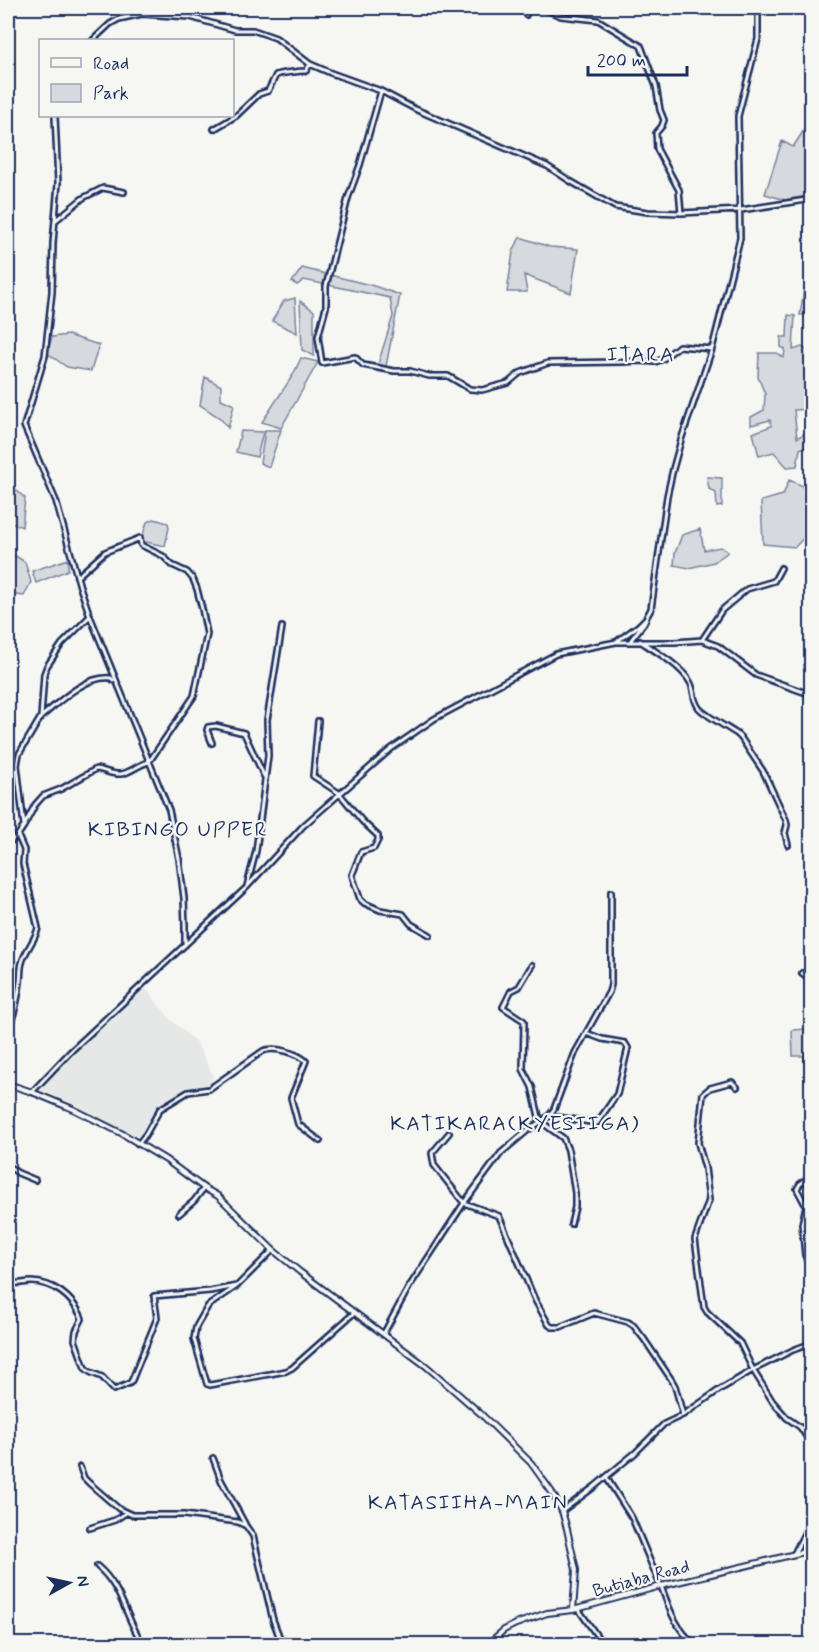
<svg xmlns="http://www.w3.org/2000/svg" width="819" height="1652" font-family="Mynerve,sans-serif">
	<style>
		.built { fill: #e6e7e7 }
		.green { fill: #d6d9dd; stroke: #78849e; stroke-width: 1.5 }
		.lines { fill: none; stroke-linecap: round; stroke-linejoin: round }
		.street-casing { stroke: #1b2f5e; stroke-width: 8 }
		.secondary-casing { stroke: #1b2f5e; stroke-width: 8 }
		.street { stroke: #f6f6f2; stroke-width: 3 }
		.secondary { stroke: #f6f6f2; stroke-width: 4 }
		.labels { text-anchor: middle; stroke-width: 4.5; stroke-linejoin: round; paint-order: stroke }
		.street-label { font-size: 18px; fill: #1b2f5e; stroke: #f6f6f2 }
		.quarter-label { font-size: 21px; letter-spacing: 1.5px; fill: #1b2f5e; stroke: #f6f6f2 }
	</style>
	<rect width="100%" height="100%" fill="#f6f6f2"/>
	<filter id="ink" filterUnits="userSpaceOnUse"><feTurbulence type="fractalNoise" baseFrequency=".0167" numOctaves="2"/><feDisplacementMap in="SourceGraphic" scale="12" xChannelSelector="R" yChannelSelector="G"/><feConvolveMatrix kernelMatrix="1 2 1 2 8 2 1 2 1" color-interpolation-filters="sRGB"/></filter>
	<g filter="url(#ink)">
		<path class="built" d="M 143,985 L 171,1020 L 197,1043 L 213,1075 L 211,1087 L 191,1089 L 163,1107 L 155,1123 L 143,1137 L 124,1133 L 75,1105 L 35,1087 Z"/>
		<path class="green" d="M 804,130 L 811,136 L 811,200 L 802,197 L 785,200 L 765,194 L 782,141 L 793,147 Z
			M 520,237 L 550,247 L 578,249 L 571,293 L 524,275 L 527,292 L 507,292 L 513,252 Z
			M 302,268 L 374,286 L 400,295 L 386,366 L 378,364 L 393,316 L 390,298 L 304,280 L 297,285 L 292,282 Z
			M 811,286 L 811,314 L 800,315 L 804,289 Z
			M 295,298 L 297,333 L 272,321 L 284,301 Z
			M 300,301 L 314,311 L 314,356 L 302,350 Z
			M 788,315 L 795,316 L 793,350 L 802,347 L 811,353 L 810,378 L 811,385 L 809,385 L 804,392 L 811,394 L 811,409 L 794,410 L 797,438 L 805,433 L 811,435 L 812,444 L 800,449 L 797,466 L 787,467 L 774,452 L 759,456 L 753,433 L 771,426 L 770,420 L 751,425 L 751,417 L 764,410 L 765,394 L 758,377 L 759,353 L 777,353 L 784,358 L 785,349 L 781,347 L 781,337 L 787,337 Z
			M 68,335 L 99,345 L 91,371 L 67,367 L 47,353 L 52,337 Z
			M 301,358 L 318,362 L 281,428 L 262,422 L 293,375 Z
			M 205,377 L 221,386 L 221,399 L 234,405 L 228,428 L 220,418 L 200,405 Z
			M 265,430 L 281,430 L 269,467 L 260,463 Z
			M 241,431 L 263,432 L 257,457 L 236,452 Z
			M 707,477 L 722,478 L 722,506 L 717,507 L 716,493 L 709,489 Z
			M 789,480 L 801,485 L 811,497 L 811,530 L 795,547 L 763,544 L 761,501 L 783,495 Z
			M 8,483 L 25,498 L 22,527 L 8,521 Z
			M 154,519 L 168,523 L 169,528 L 165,546 L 141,541 L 147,522 Z
			M 700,529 L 704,550 L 721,547 L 728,552 L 714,562 L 689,568 L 674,565 L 675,553 L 682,535 Z
			M 8,551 L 25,562 L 31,582 L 24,596 L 8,594 Z
			M 68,559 L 68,570 L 36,583 L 32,571 Z
			M 807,1029 L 809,1039 L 811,1040 L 811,1068 L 805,1067 L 804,1056 L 793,1056 L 792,1030 Z"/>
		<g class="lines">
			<defs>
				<path id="street" d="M 542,8 L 561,16 L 598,20 L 641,46 L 656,86 L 660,110 L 664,120 L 662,126 L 656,133 L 657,149 L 679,190 L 681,213
					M 526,15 L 527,11 L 531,8
					M 93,40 L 110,24 L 119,19 L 142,14 L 190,17 L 235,30 L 253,30 L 276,38 L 310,64 L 331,73 L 381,91 L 415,109 L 547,166 L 570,181 L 615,207 L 648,212 L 681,213 L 741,210 L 806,200 L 812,201
					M 381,91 L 360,165 L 348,198 L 326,286 L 326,307 L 318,337 L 322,363 L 355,357 L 363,365 L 394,371 L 410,371 L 429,376 L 448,376 L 470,389 L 482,390 L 508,383 L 520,373 L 548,363 L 623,362 L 639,361 L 655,362 L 663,359 L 679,346 L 712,349
					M 55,116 L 58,183 L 53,243 L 52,292 L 45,356 L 24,426 L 56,501 L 80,587 L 90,616 L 169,810 L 179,859 L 184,898 L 185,926 L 185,945
					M 214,129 L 236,116 L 259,94 L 268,91 L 276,75 C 281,73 301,71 306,71 L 310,64
					M 56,220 L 83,198 L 103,188 L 124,192
					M 631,640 L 644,623 L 646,619
					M 702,640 L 722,610 L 747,589 L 774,581 L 781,568
					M 640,641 C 655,651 681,666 690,682 C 695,690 692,699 699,708 C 705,715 728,728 737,734 L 741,738 L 763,771 L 786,820 L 787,825 L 785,833 L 788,845
					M 618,642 L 675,642 L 702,640 L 718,646 L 756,675 L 812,695
					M 41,717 C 59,702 86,675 111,678 L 113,680
					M 318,721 L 313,776 L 339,793 L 362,821 L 378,836 L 378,840 L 374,848 L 361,852 L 352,875 L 360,899 L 364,903 L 380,910 L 403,914 L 411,924 L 430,935
					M 212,743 L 207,730 L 208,727 L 216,726 L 244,733 L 264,776
					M 24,826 L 35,805 L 43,796 L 61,789 L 96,769 C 105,770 112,775 121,774 C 132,772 139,764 149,762 L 194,696 L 207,634 L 202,609 L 197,589 L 193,579 L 187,572 L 172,565 L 163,556 L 141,545 L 140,538 L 105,552 L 77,577
					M 8,844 L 18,835 L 24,826 L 17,765 L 19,754 L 41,717 L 44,674 L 47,666 L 62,644 L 90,616
					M 247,886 L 256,851 L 268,756 L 267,720 L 282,627
					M 532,965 L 519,987 L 511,991 L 503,1007 L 524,1021 L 523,1069 L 532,1087 L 540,1121 L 563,1138 L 568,1150 L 575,1193 L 575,1207 L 571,1224
					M 802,973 L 812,981
					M 8,1029 C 15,1014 18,999 20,982 C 21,976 20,969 22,963 C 25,950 35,941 38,928 L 23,864 L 24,850 L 18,836
					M 737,1087 L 732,1082 L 710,1088 L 703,1094 L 698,1143 L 705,1168 L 709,1200 L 695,1239 L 704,1307 L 707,1312 L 740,1343 L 753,1370 L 773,1402 L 787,1418 L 800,1427 L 812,1445
					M 32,1092 L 70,1052 L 246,888 L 303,826 L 391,749 L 434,719 L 556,654 L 616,642 L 638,626 L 646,618 L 651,609 L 667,496 L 673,469 L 681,440 L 712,349 L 740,238 L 738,116 L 758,39 L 758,8
					M 8,1102 L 10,1085
					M 550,1116 L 597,1123 L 617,1094 L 628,1048 L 625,1043 L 602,1039 L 586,1033
					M 449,1133 L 432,1153 L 434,1165 L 464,1203 L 499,1216 L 535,1300 L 549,1325 L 552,1327 L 560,1327 L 594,1313 L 628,1322 L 633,1325 L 644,1339 L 671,1379 L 675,1386 L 683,1415
					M 138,1144 L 146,1134 L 160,1109 L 188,1092 L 209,1089 L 263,1051 C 275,1046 297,1053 306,1061 L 291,1098 L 298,1124 L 320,1141
					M 8,1166 L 18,1173 L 35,1180
					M 812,1176 L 800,1184 L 797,1189 L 806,1206 L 802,1224 L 805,1255 L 812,1273
					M 179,1214 L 194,1201 L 204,1188
					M 273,1250 L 237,1286 L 208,1306 L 196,1327 L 194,1339 L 207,1384 L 210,1385 L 286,1371 L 292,1368 L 354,1313
					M 8,1280 C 16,1286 22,1282 31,1282 C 53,1282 72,1297 81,1316 L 82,1319 L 76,1331 L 75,1340 L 85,1368 L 90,1372 L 102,1377 L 114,1390 L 130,1383 L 132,1380 L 157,1318 L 154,1296 L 210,1291 L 237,1286
					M 384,1333 L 409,1287 L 464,1203 L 501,1153 L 527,1131 L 549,1116 L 554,1109 L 575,1053 L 609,992 L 611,985 L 611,892
					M 213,1458 L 221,1480 L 245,1524
					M 80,1467 L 84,1478 L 89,1483 L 119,1509 L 132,1515 L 184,1515 L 238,1522 L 246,1526 L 253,1536 L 273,1620 L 282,1644
					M 606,1477 L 632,1518 L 658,1580
					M 562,1511 L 594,1487 L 635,1453 L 664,1424 L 683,1415 L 719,1390 L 753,1370 L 793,1350 L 812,1343
					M 90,1528 L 115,1520 L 126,1513
					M 804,1552 L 812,1568
					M 794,1554 L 812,1518
					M 97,1566 C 123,1588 125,1618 143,1644
					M 661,1586 C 669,1608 676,1630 695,1644
					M 577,1610 L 579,1610 L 597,1636 L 601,1644
					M 491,1641 L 496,1644"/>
				<path id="secondary" d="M 8,1084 L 32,1092 L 73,1109 L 123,1134 L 166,1160 L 204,1188 L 218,1196 L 273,1250 L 300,1272 L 426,1366 L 480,1413 L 531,1463 L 551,1491 L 562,1511 L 567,1529 L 576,1570 L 573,1610
					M 482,1644 L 491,1641 L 504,1630 L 516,1624 L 547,1613 L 573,1610 L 661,1586 L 812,1550"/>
			</defs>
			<use href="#street" class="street-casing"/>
			<use href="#secondary" class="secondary-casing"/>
			<use href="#street" class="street"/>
			<use href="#secondary" class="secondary"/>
		</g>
	</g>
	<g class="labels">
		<g class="street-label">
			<text transform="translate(641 1578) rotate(-15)" y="6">Butiaba Road</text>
		</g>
		<g class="quarter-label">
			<text x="641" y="361">ITARA</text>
			<text x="178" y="836">KIBINGO UPPER</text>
			<text x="515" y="1130">KATIKARA(KYESIIGA)</text>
			<text x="468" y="1509">KATASIIHA-MAIN</text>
		</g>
	</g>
	<rect width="819" height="1652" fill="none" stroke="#f6f6f2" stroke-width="30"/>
	<rect x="15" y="15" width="789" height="1622" fill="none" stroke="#1b2f5e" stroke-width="2" filter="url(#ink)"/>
	<rect x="39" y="39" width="195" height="78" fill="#f6f6f2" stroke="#9ea6b7" stroke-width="1.5"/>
	<rect x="51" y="58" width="30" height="9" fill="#f6f6f2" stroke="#9ea6b7" stroke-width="1.5"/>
	<text x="93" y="69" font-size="18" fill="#1b2f5e">Road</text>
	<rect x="51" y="84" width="30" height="18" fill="#d6d9dd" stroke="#9ea6b7" stroke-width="1.5"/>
	<text x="93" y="99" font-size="18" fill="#1b2f5e">Park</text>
	<g transform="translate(69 1583) rotate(82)" stroke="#f6f6f2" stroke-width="4.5" paint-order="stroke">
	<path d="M0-4.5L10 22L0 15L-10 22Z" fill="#1b2f5e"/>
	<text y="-9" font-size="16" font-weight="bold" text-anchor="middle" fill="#1b2f5e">N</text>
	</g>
	<path d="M588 66v9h99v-9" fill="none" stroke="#1b2f5e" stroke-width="3"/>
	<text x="597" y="66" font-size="18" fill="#1b2f5e" stroke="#f6f6f2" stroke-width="4.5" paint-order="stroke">200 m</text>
</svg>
